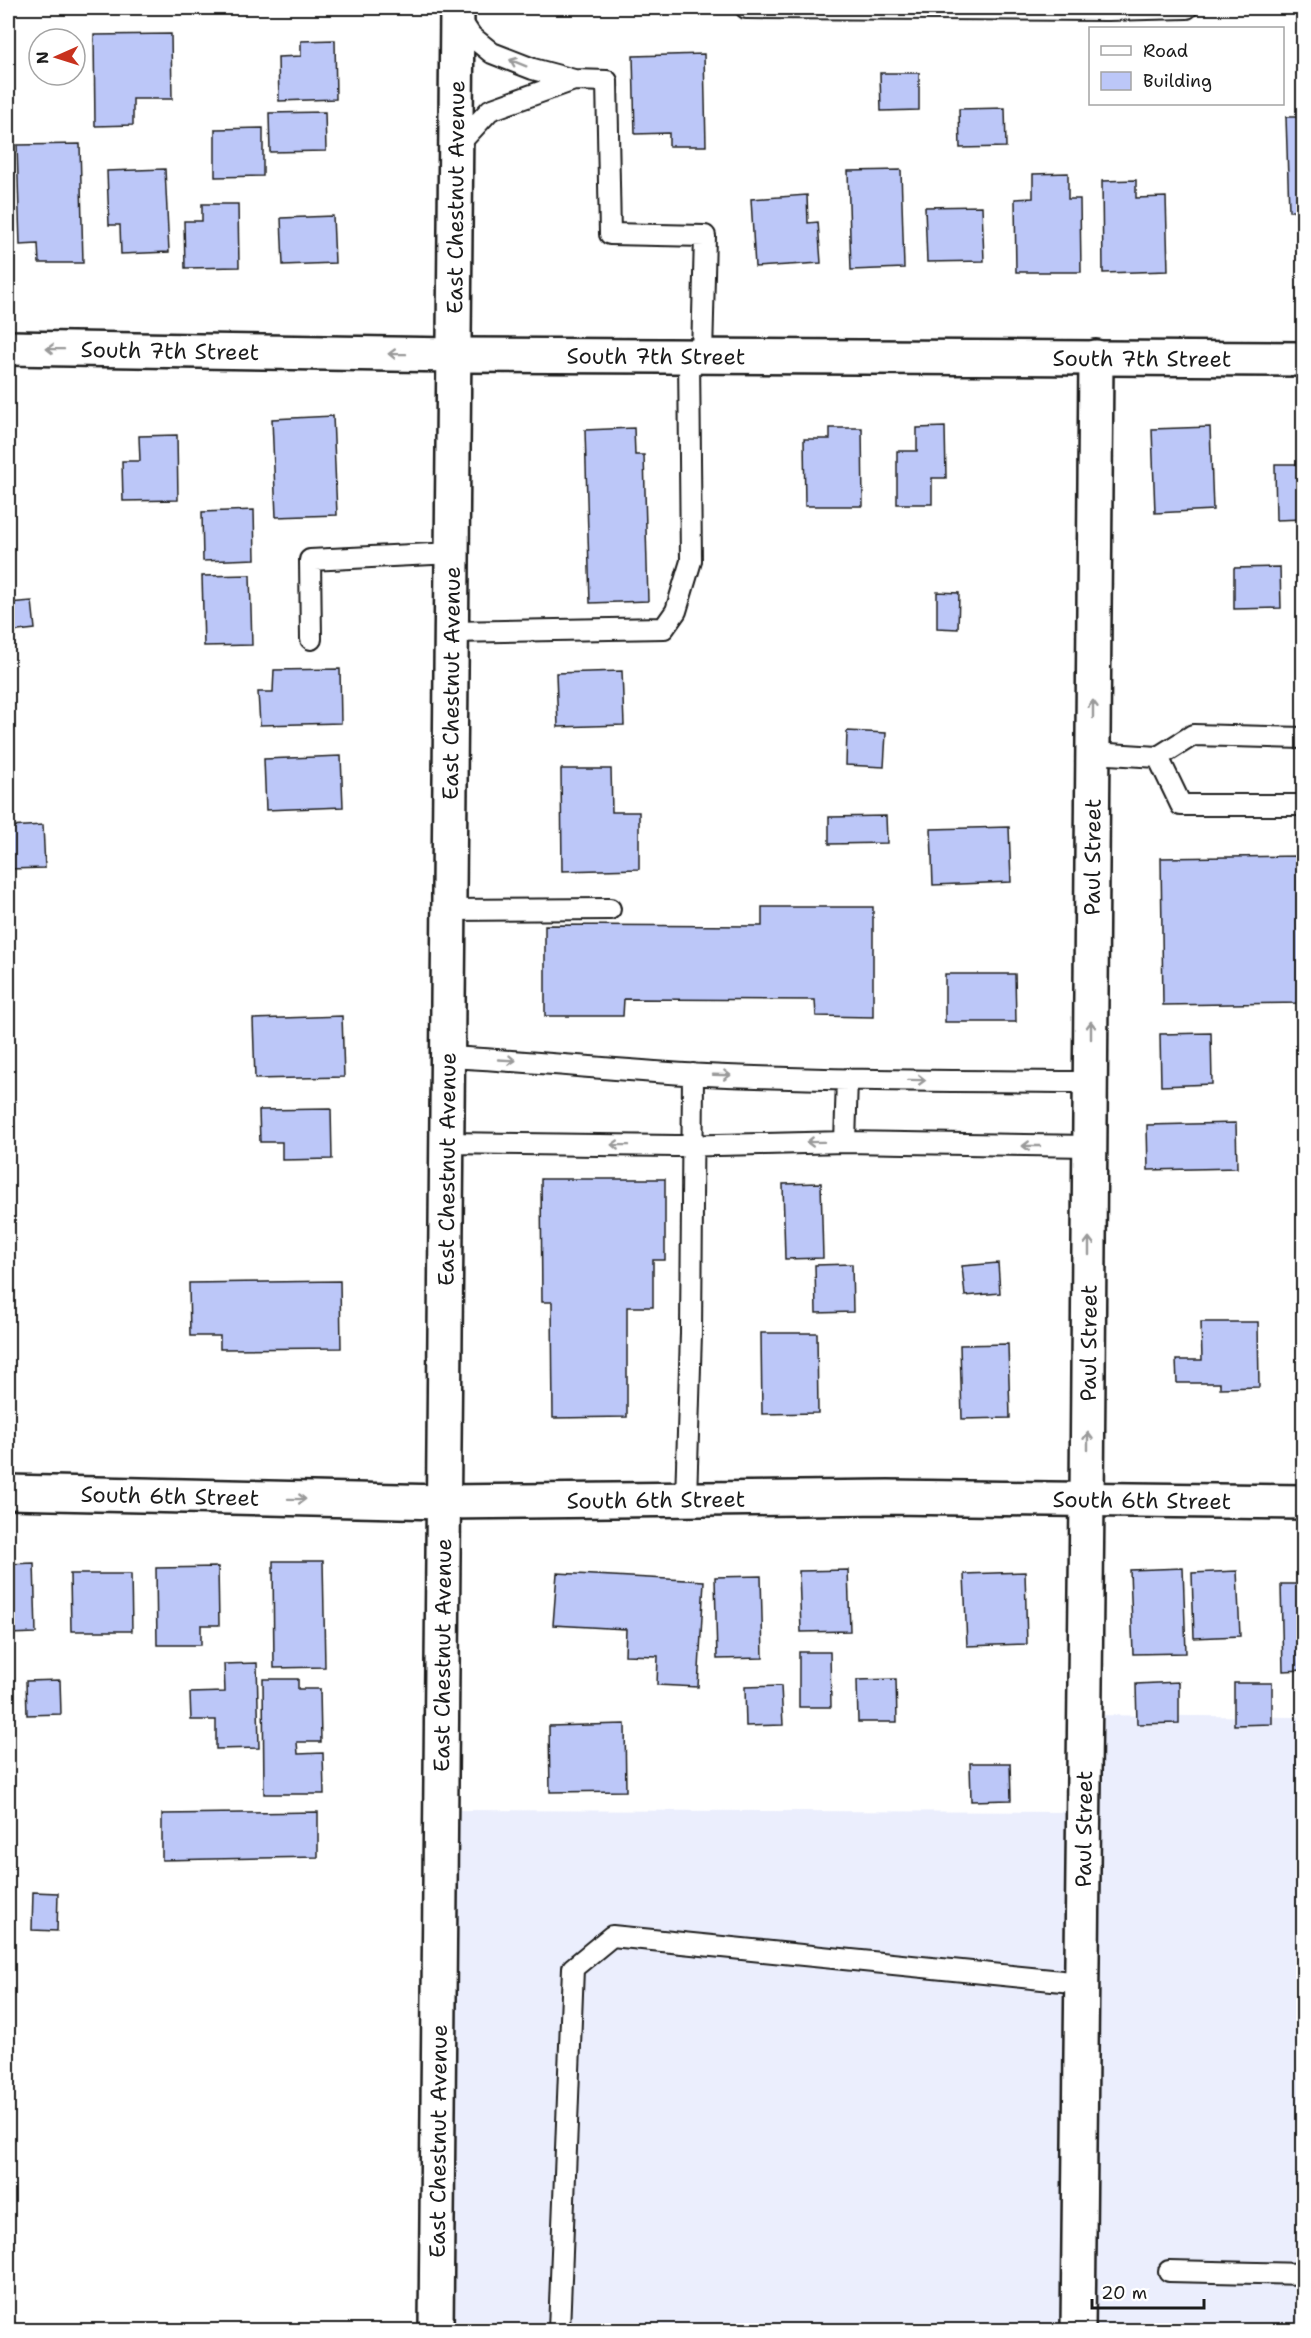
<svg xmlns="http://www.w3.org/2000/svg" width="1311" height="2338" font-family="'Shantell Sans',sans-serif">
	<style>
		.built { fill: #ebeefd }
		.building { fill: #bcc7f8; stroke: #1c1c1c; stroke-width: 1.5 }
		.lines { fill: none; stroke-linecap: round; stroke-linejoin: round }
		.service-casing { stroke: #1c1c1c; stroke-width: 24 }
		.minor-casing { stroke: #1c1c1c; stroke-width: 38 }
		.tertiary-casing { stroke: #1c1c1c; stroke-width: 38 }
		.service { stroke: #fff; stroke-width: 20 }
		.minor { stroke: #fff; stroke-width: 33 }
		.tertiary { stroke: #fff; stroke-width: 33 }
		.oneway { stroke: #999 }
		.labels { text-anchor: middle; stroke-width: 4.5; stroke-linejoin: round; paint-order: stroke }
		.street-label { font-size: 22px; fill: #1c1c1c; stroke: #fff }
	</style>
	<rect width="100%" height="100%" fill="#fff"/>
	<filter id="ink" filterUnits="userSpaceOnUse"><feTurbulence type="fractalNoise" baseFrequency=".0167" numOctaves="2"/><feDisplacementMap in="SourceGraphic" scale="12" xChannelSelector="R" yChannelSelector="G"/><feConvolveMatrix kernelMatrix="1 2 1 2 8 2 1 2 1" color-interpolation-filters="sRGB"/></filter>
	<g filter="url(#ink)">
		<path class="built" d="M 1081,1715 L 1303,1717 L 1303,2330 L 437,2330 L 443,1810 L 1080,1812 Z"/>
		<path class="building" d="M 171,34 L 172,99 L 133,99 L 133,125 L 95,126 L 94,35 Z
			M 335,40 L 336,99 L 279,101 L 278,57 L 301,56 L 301,41 Z
			M 704,54 L 706,146 L 669,146 L 669,133 L 635,134 L 633,56 Z
			M 880,73 L 919,73 L 919,110 L 881,111 Z
			M 1005,108 L 1006,147 L 960,148 L 959,109 Z
			M 325,112 L 326,151 L 270,152 L 269,113 Z
			M 1286,117 L 1304,117 L 1304,211 L 1289,211 Z
			M 263,128 L 263,176 L 215,177 L 215,129 Z
			M 80,144 L 83,263 L 39,263 L 38,244 L 20,245 L 17,145 Z
			M 165,169 L 169,252 L 121,254 L 120,225 L 109,225 L 107,171 Z
			M 901,170 L 904,268 L 851,270 L 848,171 Z
			M 1068,173 L 1068,199 L 1080,199 L 1081,272 L 1016,272 L 1015,199 L 1033,198 L 1033,174 Z
			M 1136,180 L 1136,198 L 1166,197 L 1168,271 L 1103,273 L 1102,181 Z
			M 807,195 L 808,223 L 818,222 L 821,263 L 755,267 L 751,199 Z
			M 202,204 L 238,204 L 239,267 L 185,268 L 184,221 L 202,221 Z
			M 982,206 L 984,261 L 927,262 L 925,207 Z
			M 333,216 L 335,263 L 283,265 L 281,218 Z
			M 333,416 L 337,515 L 276,517 L 272,419 Z
			M 945,427 L 946,478 L 932,478 L 932,504 L 897,504 L 897,451 L 917,451 L 917,428 Z
			M 1210,427 L 1213,510 L 1155,513 L 1152,429 Z
			M 634,428 L 635,455 L 644,455 L 648,601 L 590,603 L 585,430 Z
			M 830,428 L 862,428 L 863,506 L 805,506 L 804,439 L 830,439 Z
			M 177,435 L 178,500 L 123,501 L 122,461 L 140,461 L 139,436 Z
			M 1275,464 L 1304,464 L 1304,519 L 1276,520 Z
			M 254,510 L 255,559 L 203,561 L 202,512 Z
			M 1280,567 L 1281,608 L 1234,609 L 1234,568 Z
			M 250,575 L 252,645 L 204,646 L 202,576 Z
			M 937,592 L 959,593 L 958,629 L 937,628 Z
			M 32,601 L 35,629 L 9,632 L 8,603 Z
			M 340,669 L 341,723 L 260,725 L 258,692 L 273,692 L 274,670 Z
			M 622,671 L 624,725 L 558,727 L 556,673 Z
			M 847,731 L 886,733 L 884,767 L 846,765 Z
			M 341,756 L 343,807 L 266,810 L 264,759 Z
			M 561,769 L 611,769 L 612,812 L 639,812 L 639,869 L 562,871 Z
			M 886,816 L 887,843 L 829,844 L 829,817 Z
			M 43,825 L 45,868 L 8,869 L 8,827 Z
			M 1009,827 L 1011,882 L 933,885 L 931,829 Z
			M 1304,856 L 1304,1003 L 1163,1005 L 1161,858 Z
			M 762,907 L 873,907 L 873,1017 L 816,1016 L 815,1000 L 624,999 L 623,1016 L 545,1016 L 545,925 L 762,926 Z
			M 945,974 L 1015,974 L 1016,1022 L 945,1022 Z
			M 342,1016 L 344,1077 L 255,1079 L 253,1019 Z
			M 1211,1033 L 1212,1084 L 1161,1086 L 1160,1034 Z
			M 331,1109 L 332,1159 L 282,1160 L 282,1142 L 260,1142 L 259,1110 Z
			M 1236,1123 L 1237,1168 L 1148,1170 L 1147,1125 Z
			M 541,1179 L 665,1179 L 665,1260 L 653,1260 L 653,1307 L 627,1307 L 627,1417 L 553,1418 L 552,1302 L 542,1302 Z
			M 821,1183 L 823,1258 L 785,1259 L 783,1184 Z
			M 1299,1213 L 1304,1213 L 1304,1272 L 1301,1272 Z
			M 998,1263 L 1000,1293 L 965,1296 L 962,1266 Z
			M 852,1264 L 853,1312 L 816,1313 L 815,1265 Z
			M 340,1281 L 341,1348 L 220,1349 L 220,1336 L 190,1336 L 189,1283 Z
			M 1201,1322 L 1258,1322 L 1259,1387 L 1220,1388 L 1220,1383 L 1177,1383 L 1176,1360 L 1202,1360 Z
			M 761,1333 L 817,1333 L 818,1413 L 762,1414 Z
			M 1008,1344 L 1010,1418 L 962,1419 L 960,1345 Z
			M 273,1561 L 323,1561 L 325,1667 L 274,1668 Z
			M 34,1563 L 36,1633 L 8,1634 L 8,1564 Z
			M 218,1567 L 219,1625 L 201,1625 L 201,1645 L 157,1645 L 156,1568 Z
			M 1183,1568 L 1186,1653 L 1133,1654 L 1130,1570 Z
			M 848,1570 L 850,1631 L 801,1632 L 799,1571 Z
			M 1237,1571 L 1240,1636 L 1194,1638 L 1192,1573 Z
			M 1025,1572 L 1027,1644 L 967,1646 L 964,1574 Z
			M 557,1573 L 704,1581 L 698,1687 L 657,1685 L 658,1656 L 625,1655 L 626,1629 L 553,1625 Z
			M 70,1574 L 131,1574 L 132,1631 L 71,1631 Z
			M 761,1576 L 763,1658 L 717,1659 L 715,1577 Z
			M 1281,1584 L 1304,1584 L 1304,1670 L 1283,1671 Z
			M 799,1652 L 830,1652 L 831,1707 L 799,1707 Z
			M 257,1663 L 259,1748 L 216,1749 L 216,1720 L 191,1720 L 190,1693 L 225,1692 L 224,1664 Z
			M 263,1679 L 298,1679 L 298,1689 L 320,1689 L 321,1742 L 297,1742 L 298,1754 L 323,1753 L 324,1794 L 264,1794 Z
			M 896,1679 L 897,1722 L 858,1722 L 857,1680 Z
			M 60,1680 L 61,1714 L 27,1715 L 26,1681 Z
			M 1179,1682 L 1179,1723 L 1137,1724 L 1136,1684 Z
			M 1234,1683 L 1272,1683 L 1272,1724 L 1234,1725 Z
			M 781,1686 L 783,1725 L 746,1726 L 745,1687 Z
			M 625,1724 L 626,1791 L 550,1792 L 549,1726 Z
			M 970,1763 L 1010,1763 L 1011,1800 L 971,1801 Z
			M 318,1812 L 318,1857 L 162,1860 L 162,1814 Z
			M 33,1892 L 58,1893 L 57,1931 L 32,1930 Z"/>
		<g class="lines">
			<defs>
				<path id="service" d="M 746,8 L 1108,10 L 1187,8
					M 459,18 L 471,36 L 492,53 L 533,69 L 574,80 L 607,81 L 610,234 L 705,236 L 702,355
					M 457,146 L 490,110 L 574,80
					M 452,632 L 664,628 L 676,611 L 691,561 L 689,356
					M 311,639 L 310,560 L 453,553
					M 1093,753 L 1158,757 L 1193,735 L 1304,738
					M 1158,757 L 1181,805 L 1304,805
					M 449,910 L 610,909
					M 448,1057 C 527,1061 606,1069 685,1074 C 820,1081 955,1081 1090,1082
					M 845,1142 L 847,1079
					M 447,1143 L 676,1146 L 845,1142 L 1090,1146
					M 686,1499 L 691,1333 L 693,1074
					M 1169,2271 L 1304,2274
					M 559,2330 L 573,1968 L 612,1936 L 1082,1983"/>
				<g id="minor">
					<path id="s1" d="M 8,348 L 455,355 L 1304,359"/>
					<path id="s2" d="M 8,1492 L 443,1502 L 888,1497 L 1304,1502"/>
					<path id="s3" d="M 1078,2330 L 1087,1499 L 1096,357"/>
				</g>
				<g id="tertiary">
					<path id="s4" d="M 436,2330 L 457,8"/>
				</g>
			</defs>
			<use href="#service" class="service-casing"/>
			<use href="#minor" class="minor-casing"/>
			<use href="#tertiary" class="tertiary-casing"/>
			<use href="#service" class="service"/>
			<use href="#minor" class="minor"/>
			<use href="#tertiary" class="tertiary"/>
		</g>
		<defs><path id="oneway-shaft" d="M-6 0H5M1.5-3L5.5 0L1.5 3" fill="none" stroke-width="1.6" stroke-linecap="round" stroke-linejoin="round" transform="scale(1.5)"/></defs>
		<g class="oneway">
			<use href="#oneway-shaft" transform="translate(518 63) rotate(-158)"/>
			<use href="#oneway-shaft" transform="translate(55 349) rotate(-179)"/>
			<use href="#oneway-shaft" transform="translate(397 354) rotate(-179)"/>
			<use href="#oneway-shaft" transform="translate(1093 709) rotate(-90)"/>
			<use href="#oneway-shaft" transform="translate(1091 1030) rotate(-90)"/>
			<use href="#oneway-shaft" transform="translate(507 1060) rotate(3)"/>
			<use href="#oneway-shaft" transform="translate(722 1075) rotate(2)"/>
			<use href="#oneway-shaft" transform="translate(917 1080) rotate(1)"/>
			<use href="#oneway-shaft" transform="translate(815 1142) rotate(179)"/>
			<use href="#oneway-shaft" transform="translate(620 1145) rotate(-179)"/>
			<use href="#oneway-shaft" transform="translate(1031 1146) rotate(-180)"/>
			<use href="#oneway-shaft" transform="translate(1089 1246) rotate(-90)"/>
			<use href="#oneway-shaft" transform="translate(1088 1441) rotate(-90)"/>
			<use href="#oneway-shaft" transform="translate(297 1499) rotate(1)"/>
		</g>
	</g>
	<g class="labels">
		<g class="street-label">
			<text dy="8" stroke="none"><textPath href="#s4" startOffset="2133">East Chestnut Avenue</textPath></text>
			<text dy="8" stroke="none"><textPath href="#s1" startOffset="162">South 7th Street</textPath></text>
			<text dy="8" stroke="none"><textPath href="#s1" startOffset="648">South 7th Street</textPath></text>
			<text dy="8" stroke="none"><textPath href="#s1" startOffset="1134">South 7th Street</textPath></text>
			<text dy="8" stroke="none"><textPath href="#s4" startOffset="1647">East Chestnut Avenue</textPath></text>
			<text dy="8" stroke="none"><textPath href="#s3" startOffset="1473">Paul Street</textPath></text>
			<text dy="8" stroke="none"><textPath href="#s4" startOffset="1161">East Chestnut Avenue</textPath></text>
			<text dy="8" stroke="none"><textPath href="#s3" startOffset="987">Paul Street</textPath></text>
			<text dy="8" stroke="none"><textPath href="#s2" startOffset="162">South 6th Street</textPath></text>
			<text dy="8" stroke="none"><textPath href="#s2" startOffset="648">South 6th Street</textPath></text>
			<text dy="8" stroke="none"><textPath href="#s2" startOffset="1134">South 6th Street</textPath></text>
			<text dy="8" stroke="none"><textPath href="#s4" startOffset="675">East Chestnut Avenue</textPath></text>
			<text dy="8" stroke="none"><textPath href="#s3" startOffset="501">Paul Street</textPath></text>
			<text dy="8" stroke="none"><textPath href="#s4" startOffset="189">East Chestnut Avenue</textPath></text>
		</g>
	</g>
	<rect width="1311" height="2338" fill="none" stroke="#fff" stroke-width="30"/>
	<rect x="15" y="15" width="1281" height="2308" fill="none" stroke="#1c1c1c" stroke-width="2" filter="url(#ink)"/>
	<rect x="1089" y="27" width="195" height="78" fill="#ffffff" stroke="#a4a4a4" stroke-width="1.5"/>
	<rect x="1101" y="46" width="30" height="9" fill="#ffffff" stroke="#a4a4a4" stroke-width="1.5"/>
	<text x="1143" y="57" font-size="18" fill="#1c1c1c">Road</text>
	<rect x="1101" y="72" width="30" height="18" fill="#bcc7f8" stroke="#a4a4a4" stroke-width="1.5"/>
	<text x="1143" y="87" font-size="18" fill="#1c1c1c">Building</text>
	<g transform="translate(57 57) rotate(267)"><circle r="28" fill="#ffffff" stroke="#a4a4a4" stroke-width="1.5"/>
	<path d="M0-4.5L10 22L0 15L-10 22Z" fill="#c8321e"/>
	<text y="-9" font-size="16" font-weight="bold" text-anchor="middle" fill="#1c1c1c">N</text>
	</g>
	<path d="M1092 2299v9h112v-9" fill="none" stroke="#1c1c1c" stroke-width="3"/>
	<text x="1101" y="2299" font-size="18" fill="#1c1c1c" stroke="#ffffff" stroke-width="4.5" paint-order="stroke">20 m</text>
</svg>
